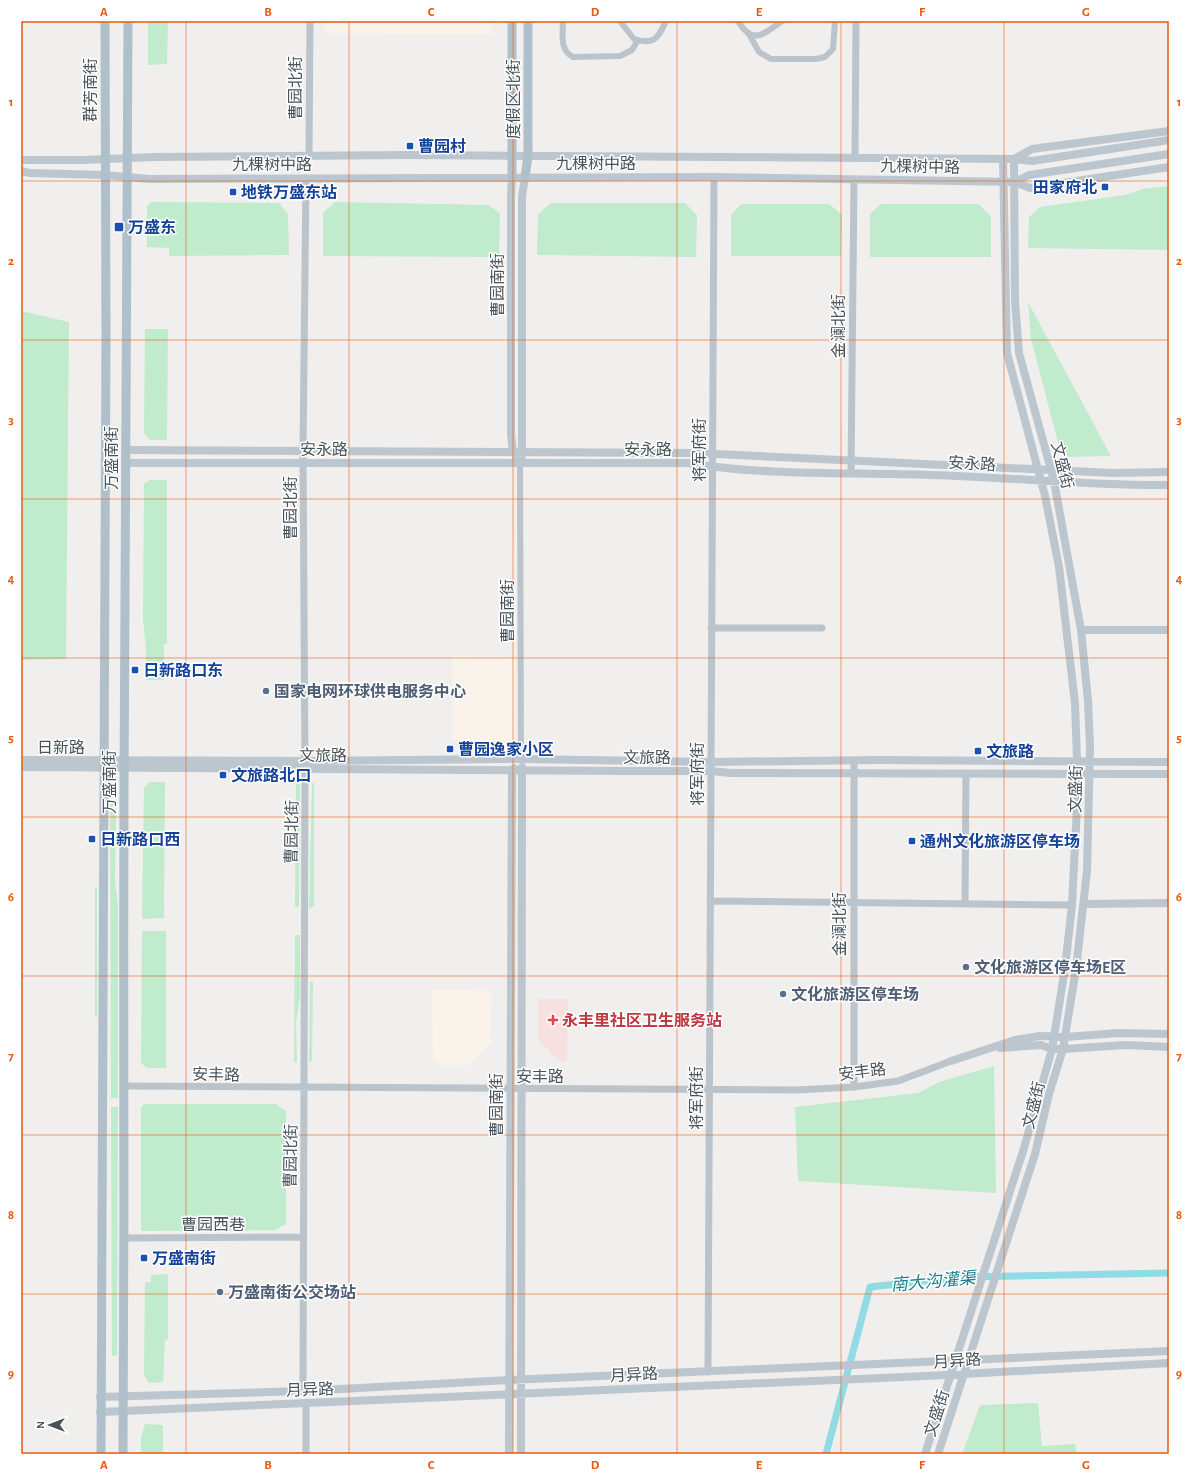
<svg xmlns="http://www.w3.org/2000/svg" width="1190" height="1475" font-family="'Alegreya Sans','Noto Sans SC',sans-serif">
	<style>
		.commercial { fill: #faf3e9 }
		.medical { fill: #f8e0e0 }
		.green { fill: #c0ebcc }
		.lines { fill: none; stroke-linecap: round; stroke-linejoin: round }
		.canal { stroke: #91dbe4; stroke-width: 7 }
		.minor { stroke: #bbc4ca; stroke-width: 6 }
		.tertiary { stroke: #bbc4ca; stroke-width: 7 }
		.secondary { stroke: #bbc6ce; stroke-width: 8 }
		.primary { stroke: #b0c0cb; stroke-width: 9 }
		.grid { fill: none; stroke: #e8590c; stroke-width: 1; stroke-opacity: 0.55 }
		.transit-dot { fill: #1a4fb4; stroke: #fff; stroke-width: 1.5 }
		.service-dot { fill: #5c6f8a; stroke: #fff; stroke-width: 1.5 }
		.health-dot { fill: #e0444e; stroke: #fff; stroke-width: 1.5 }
		.labels { text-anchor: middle; stroke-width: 3; stroke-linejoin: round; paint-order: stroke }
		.street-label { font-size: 16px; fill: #48535a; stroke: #fff }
		.transit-label { font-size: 16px; font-weight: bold; fill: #164399; stroke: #fff; text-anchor: start }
		.service-label { font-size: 16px; font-weight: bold; fill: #4e5e75; stroke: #fff; text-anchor: start }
		.health-label { font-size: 16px; font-weight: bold; fill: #be3a42; stroke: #fff; text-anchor: start }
		.water-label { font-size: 17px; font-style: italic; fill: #17818e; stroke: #fff }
		.neatline { fill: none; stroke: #e8590c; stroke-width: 1.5 }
		.grid-label { font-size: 13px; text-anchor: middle; font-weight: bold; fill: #e8590c }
	</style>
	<rect width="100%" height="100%" fill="#f1eeee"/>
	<path class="commercial" d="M 324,21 L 492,21 L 492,34 L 324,33 Z
		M 452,656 L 515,658 L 513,741 L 452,741 Z
		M 432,990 L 492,991 L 491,1042 L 469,1065 L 438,1065 L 433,1058 Z"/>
	<path class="medical" d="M 538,999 L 568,999 L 567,1061 L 560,1061 L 538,1040 Z"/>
	<path class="green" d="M 148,21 L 168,21 L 167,64 L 148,65 Z
		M 1169,186 L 1169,250 L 1028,248 L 1029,217 L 1040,207 L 1125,195 L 1143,189 Z
		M 151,202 L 279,203 L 288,214 L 289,255 L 169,256 L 169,248 L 147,247 L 147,206 Z
		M 335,202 L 488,205 L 500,213 L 499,257 L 323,256 L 323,213 Z
		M 551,203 L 685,203 L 697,215 L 696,257 L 537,255 L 538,214 Z
		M 741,204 L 829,204 L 842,215 L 841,256 L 731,256 L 731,215 Z
		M 881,204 L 979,204 L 991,217 L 991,257 L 870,257 L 870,214 Z
		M 1028,302 L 1111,456 L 1068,457 L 1060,450 L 1031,339 Z
		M 21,311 L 69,322 L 66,659 L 21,660 Z
		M 145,329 L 168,329 L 167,440 L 150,440 L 144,433 Z
		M 150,480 L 167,480 L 167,644 L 164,644 L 164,680 L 146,680 L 146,649 L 143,620 L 144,484 Z
		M 150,782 L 165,782 L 164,918 L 142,919 L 144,788 Z
		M 296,783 L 300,783 L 299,907 L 295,907 Z
		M 312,783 L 314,783 L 314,906 L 309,909 Z
		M 110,801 L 116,801 L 115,882 L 118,904 L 118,1098 L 111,1098 Z
		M 95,888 L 97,888 L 97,1017 L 95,1017 Z
		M 142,931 L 166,931 L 166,1068 L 147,1068 L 141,1063 Z
		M 295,935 L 300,935 L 300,996 L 296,1022 L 297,1062 L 294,1062 Z
		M 310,982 L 313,982 L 312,1062 L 309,1062 Z
		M 994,1066 L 996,1193 L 798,1181 L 795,1107 L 918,1093 L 939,1082 Z
		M 144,1104 L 276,1104 L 286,1111 L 286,1224 L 275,1230 L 141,1231 L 141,1108 Z
		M 111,1107 L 118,1107 L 117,1355 L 112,1356 Z
		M 168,1274 L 168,1340 L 165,1339 L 163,1382 L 149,1383 L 144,1375 L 145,1282 L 151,1282 L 151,1275 Z
		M 1038,1403 L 1042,1446 L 1075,1444 L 1077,1454 L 962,1454 L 980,1405 Z
		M 145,1424 L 163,1425 L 163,1454 L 141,1454 L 141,1437 Z"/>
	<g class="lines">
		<path class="canal" d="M 826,1454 L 870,1287 L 959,1277 L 1169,1273"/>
		<path class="minor" d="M 563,21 C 563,34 559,50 573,57 L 620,56 L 632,50 L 638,40
			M 620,21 L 634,39 C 654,46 659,37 666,21
			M 738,21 C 753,46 764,34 782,21
			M 749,34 L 759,52 L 771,59 L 816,59 L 825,57 L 833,49 L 835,21
			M 520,463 L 521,759"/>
		<path class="tertiary" d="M 309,155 L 310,21
			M 855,157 L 856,21
			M 851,473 L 854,179
			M 711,628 L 822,628
			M 710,901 L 1072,905
			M 965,904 L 966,774
			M 125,1086 L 796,1090 L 854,1087 L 898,1081 L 951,1061
			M 854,1087 L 854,761
			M 124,1238 L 303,1237
			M 708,1372 L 714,177
			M 303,1391 L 305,769 L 303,451 L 306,178
			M 306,1403 L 306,1454"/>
		<path class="secondary" d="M 1014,159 L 1032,149 L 1169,131
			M 21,160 L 84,160 L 154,157 L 408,155 L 1014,159 L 1032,161 L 1169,140
			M 21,171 L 30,173 L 105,175 L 149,179 L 714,177 L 1015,182 L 1029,175 L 1169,154
			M 512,177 L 511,197 L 511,434 L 513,452 L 516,456
			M 1015,182 L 1030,188 L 1169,167
			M 126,450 L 694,453 L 1113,473 L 1169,472
			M 522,456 L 522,197 L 525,177
			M 126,463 L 688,463 C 767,476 850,472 930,475 C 1009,477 1089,486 1169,485
			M 1081,630 L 1169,630
			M 21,760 L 305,761 L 521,759 L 711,762 L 878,760 L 1169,762
			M 21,767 L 625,771 L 711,771 L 731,773 L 1169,774
			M 1084,904 L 1169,903
			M 1000,1048 L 1041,1045 L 1052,1049 L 1063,1049 L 1126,1045 L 1169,1047
			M 951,1061 L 1015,1040 L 1040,1036 L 1066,1037 L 1118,1033 L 1169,1034
			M 100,1397 L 303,1391 L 509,1380 L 1169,1351
			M 100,1412 L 926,1376 L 1169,1363
			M 509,1454 L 512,771 L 514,768
			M 521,1454 L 522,767
			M 925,1454 L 1024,1148 L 1052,1049 L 1065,968 L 1072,905 L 1078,787 L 1075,703 L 1059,567 L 1045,496 L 1007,353 L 1003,159
			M 938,1454 L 1035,1154 L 1049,1094 L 1063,1049 L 1076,969 L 1087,871 L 1090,747 L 1088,701 L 1081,630 L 1054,481 L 1019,353 L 1015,301 L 1014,159"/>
		<path class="primary" d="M 512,21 L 512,177
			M 525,177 L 528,156 L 528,21
			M 101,1454 L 106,336 L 105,21
			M 123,1454 C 125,1233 123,1012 124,791 C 124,535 126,278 128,21"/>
	</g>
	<path class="grid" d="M 186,21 L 186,1454M 349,21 L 349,1454M 513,21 L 513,1454M 677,21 L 677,1454M 841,21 L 841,1454M 1004,21 L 1004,1454M 21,181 L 1169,181M 21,340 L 1169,340M 21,499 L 1169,499M 21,658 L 1169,658M 21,817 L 1169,817M 21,976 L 1169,976M 21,1135 L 1169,1135M 21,1294 L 1169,1294"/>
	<g class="transit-dot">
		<rect x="406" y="142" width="8" height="8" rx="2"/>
		<rect x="1101" y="183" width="8" height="8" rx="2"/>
		<rect x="229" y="188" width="8" height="8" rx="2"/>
		<rect x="114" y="222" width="10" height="10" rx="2"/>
		<rect x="131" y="666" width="8" height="8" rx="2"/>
		<rect x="446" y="745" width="8" height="8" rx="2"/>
		<rect x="974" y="747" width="8" height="8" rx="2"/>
		<rect x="219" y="771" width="8" height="8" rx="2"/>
		<rect x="88" y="835" width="8" height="8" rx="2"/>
		<rect x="908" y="837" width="8" height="8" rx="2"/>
		<rect x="140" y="1254" width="8" height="8" rx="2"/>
	</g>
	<g class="service-dot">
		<circle cx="266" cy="691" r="4"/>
		<circle cx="966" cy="967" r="4"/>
		<circle cx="783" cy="994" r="4"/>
		<circle cx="220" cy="1292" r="4"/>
	</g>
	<path class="health-dot" d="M551 1014h4v4h4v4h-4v4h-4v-4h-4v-4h4z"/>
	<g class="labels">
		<g class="street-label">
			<text transform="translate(295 88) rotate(-90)" y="6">曹园北街</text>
			<text transform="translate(90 90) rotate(-90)" y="6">群芳南街</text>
			<text transform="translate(513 99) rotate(-90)" y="6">度假区北街</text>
			<text x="596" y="169">九棵树中路</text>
			<text x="272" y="170">九棵树中路</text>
			<text transform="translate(920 166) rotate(1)" y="6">九棵树中路</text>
			<text transform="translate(497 285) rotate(-90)" y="6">曹园南街</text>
			<text transform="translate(838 326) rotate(-90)" y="6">金澜北街</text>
			<text x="324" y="455">安永路</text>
			<text x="648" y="455">安永路</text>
			<text transform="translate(699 450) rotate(-90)" y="6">将军府街</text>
			<text transform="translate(111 458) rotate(-90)" y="6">万盛南街</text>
			<text transform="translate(972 463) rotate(3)" y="6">安永路</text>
			<text transform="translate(1063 465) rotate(76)" y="6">文盛街</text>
			<text transform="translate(290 508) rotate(-90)" y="6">曹园北街</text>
			<text transform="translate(507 611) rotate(-90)" y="6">曹园南街</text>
			<text x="61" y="753">日新路</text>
			<text x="323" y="761">文旅路</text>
			<text x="647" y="763">文旅路</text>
			<text transform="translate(697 774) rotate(-90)" y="6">将军府街</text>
			<text transform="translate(109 782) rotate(-90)" y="6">万盛南街</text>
			<text transform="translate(1075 789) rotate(-89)" y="6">文盛街</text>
			<text transform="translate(291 832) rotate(-89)" y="6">曹园北街</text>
			<text transform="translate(839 924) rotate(-90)" y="6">金澜北街</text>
			<text transform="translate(862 1071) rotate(-7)" y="6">安丰路</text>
			<text transform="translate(216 1074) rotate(1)" y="6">安丰路</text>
			<text x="540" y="1082">安丰路</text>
			<text transform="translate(696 1098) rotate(-90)" y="6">将军府街</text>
			<text transform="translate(496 1105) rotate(-90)" y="6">曹园南街</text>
			<text transform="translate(1033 1105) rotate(-76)" y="6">文盛街</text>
			<text transform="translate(290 1156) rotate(-89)" y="6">曹园北街</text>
			<text x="213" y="1230">曹园西巷</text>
			<text transform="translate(957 1360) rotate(-4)" y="6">月异路</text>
			<text transform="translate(634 1374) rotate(-3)" y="6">月异路</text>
			<text transform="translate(310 1389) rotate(-2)" y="6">月异路</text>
			<text transform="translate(936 1413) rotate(-72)" y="6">文盛街</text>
		</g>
		<g class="transit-label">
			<text x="418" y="152">曹园村</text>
			<text x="1097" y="193" text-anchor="end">田家府北</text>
			<text x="241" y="198">地铁万盛东站</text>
			<text x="128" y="233">万盛东</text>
			<text x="143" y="676">日新路口东</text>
			<text x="458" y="755">曹园逸家小区</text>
			<text x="986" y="757">文旅路</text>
			<text x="231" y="781">文旅路北口</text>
			<text x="100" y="845">日新路口西</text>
			<text x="920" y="847">通州文化旅游区停车场</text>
			<text x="152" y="1264">万盛南街</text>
		</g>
		<g class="service-label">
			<text x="274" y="697">国家电网环球供电服务中心</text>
			<text x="974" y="973">文化旅游区停车场E区</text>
			<text x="791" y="1000">文化旅游区停车场</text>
			<text x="228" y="1298">万盛南街公交场站</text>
		</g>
		<g class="health-label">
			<text x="562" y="1026">永丰里社区卫生服务站</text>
		</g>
		<g class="water-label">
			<text transform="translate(933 1281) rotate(-5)" y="6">南大沟灌渠</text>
		</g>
	</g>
	<rect width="1190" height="1475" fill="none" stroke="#ffffff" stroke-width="44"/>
	<g transform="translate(50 1425) rotate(270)" stroke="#ffffff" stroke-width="3" paint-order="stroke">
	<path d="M0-3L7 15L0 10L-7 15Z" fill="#48535a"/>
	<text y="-6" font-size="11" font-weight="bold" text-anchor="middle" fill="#48535a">N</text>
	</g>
	<rect x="22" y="22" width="1146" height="1431" class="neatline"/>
	<g class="grid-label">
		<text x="104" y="16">A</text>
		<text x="268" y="16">B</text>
		<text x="431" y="16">C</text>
		<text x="595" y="16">D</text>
		<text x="759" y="16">E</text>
		<text x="922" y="16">F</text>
		<text x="1086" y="16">G</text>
		<text x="11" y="106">1</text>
		<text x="1179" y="106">1</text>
		<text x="11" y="265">2</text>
		<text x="1179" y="265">2</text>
		<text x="11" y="424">3</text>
		<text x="1179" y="424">3</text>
		<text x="11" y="583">4</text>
		<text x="1179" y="583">4</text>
		<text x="11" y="742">5</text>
		<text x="1179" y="742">5</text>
		<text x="11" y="901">6</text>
		<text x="1179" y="901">6</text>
		<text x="11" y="1060">7</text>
		<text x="1179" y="1060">7</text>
		<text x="11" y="1219">8</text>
		<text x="1179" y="1219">8</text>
		<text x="11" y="1378">9</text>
		<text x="1179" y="1378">9</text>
		<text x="104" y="1469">A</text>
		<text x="268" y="1469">B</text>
		<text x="431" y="1469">C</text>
		<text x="595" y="1469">D</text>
		<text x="759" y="1469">E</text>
		<text x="922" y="1469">F</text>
		<text x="1086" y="1469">G</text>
	</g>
</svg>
